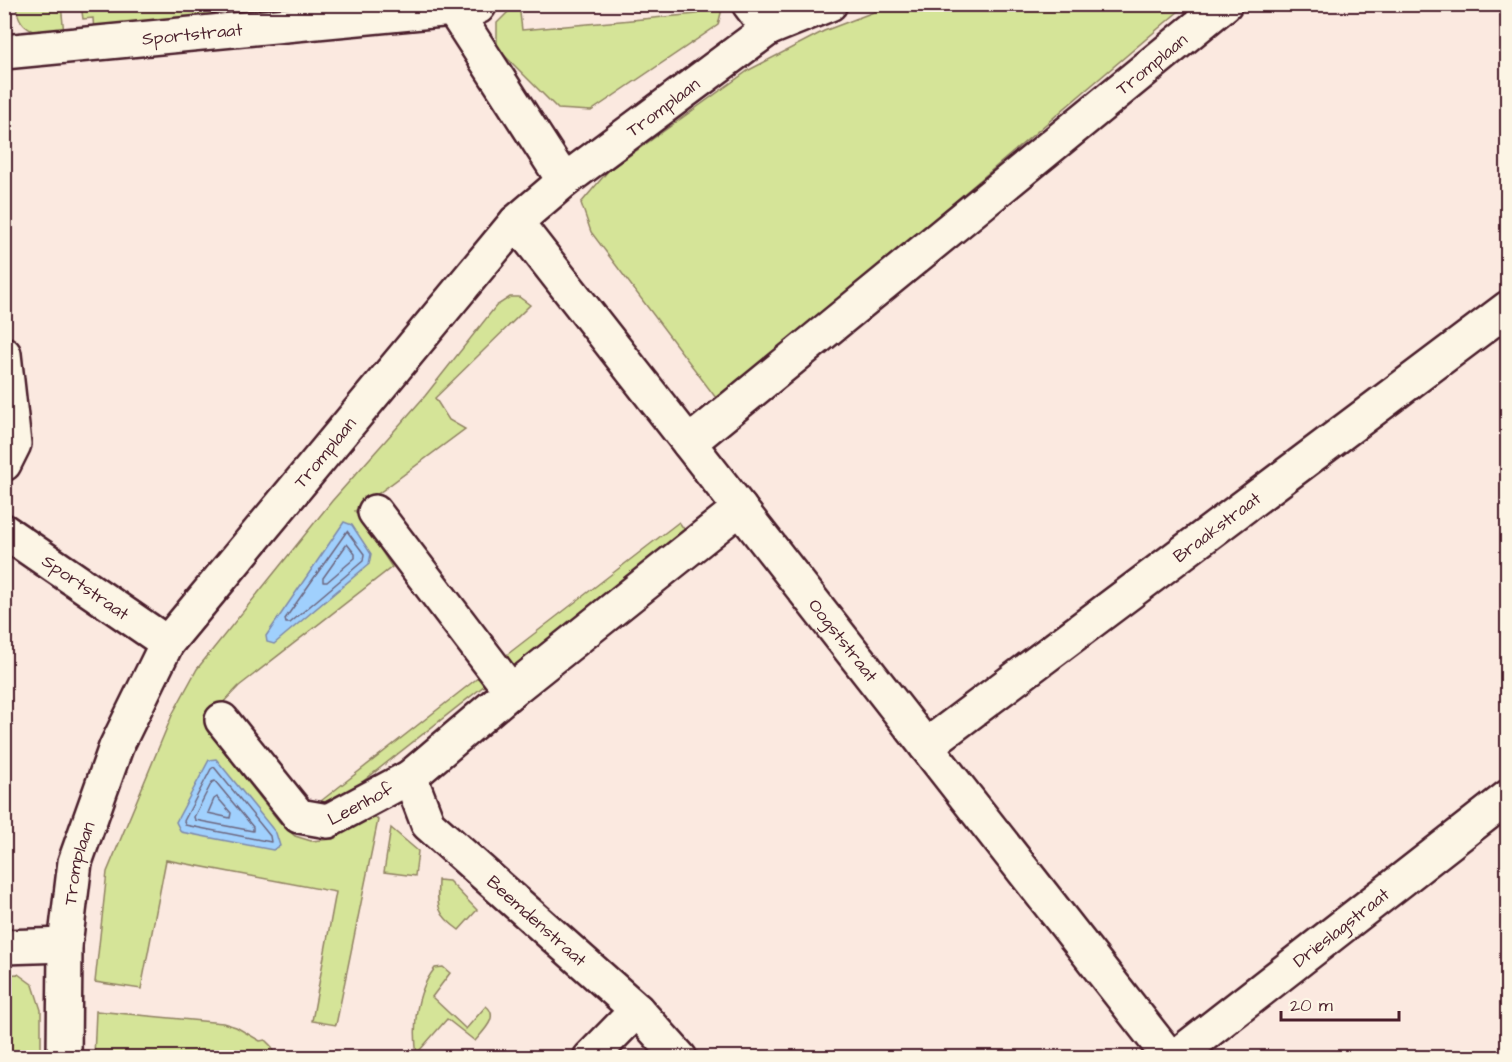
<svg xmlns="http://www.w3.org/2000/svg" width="1512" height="1062" font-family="'Architects Daughter',sans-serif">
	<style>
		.green { fill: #d5e498; stroke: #908262; stroke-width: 1.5 }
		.water { fill: #a0d0fd; stroke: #7e89a9; stroke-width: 1.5 }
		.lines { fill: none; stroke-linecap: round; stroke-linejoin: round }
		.shore { stroke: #6c667f; stroke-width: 1.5 }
		.minor-casing { stroke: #4a1f2b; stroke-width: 38 }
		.minor { stroke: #fcf5e5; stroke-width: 33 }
		.labels { text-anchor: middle; stroke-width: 4.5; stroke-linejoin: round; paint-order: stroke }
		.street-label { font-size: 18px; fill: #4a1f2b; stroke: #fcf5e5 }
	</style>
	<rect width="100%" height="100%" fill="#fbe9e0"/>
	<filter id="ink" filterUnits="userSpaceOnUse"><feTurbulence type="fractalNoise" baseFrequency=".0167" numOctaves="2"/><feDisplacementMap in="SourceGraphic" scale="12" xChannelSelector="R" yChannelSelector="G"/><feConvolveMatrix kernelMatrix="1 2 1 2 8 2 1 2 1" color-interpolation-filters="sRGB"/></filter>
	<g filter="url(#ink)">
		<path class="green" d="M 366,4 L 94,32 L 93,18 L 83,19 L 81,5 Z
			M 16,5 L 61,5 L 64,33 C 40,35 19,34 16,5 Z
			M 515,5 L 519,5 L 522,30 L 697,14 L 697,5 L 723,5 L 718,25 L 591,111 L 558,109 L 497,48 L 497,23 Z
			M 892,5 L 1186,5 L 719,402 L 591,232 L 581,203 L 608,171 L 749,70 L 824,31 Z
			M 510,297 L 519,297 L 530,305 L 435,398 L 449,420 L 465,429 L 355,511 L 392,567 L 239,686 L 212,714 L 227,736 L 219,745 L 281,824 L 295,836 L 311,841 L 333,839 L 368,817 L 375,817 L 378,820 L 336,1025 L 312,1021 L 336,892 L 166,860 L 141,989 L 95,982 L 107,872 L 173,713 L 197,669 L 332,501 L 425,396 L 496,306 Z
			M 679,522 L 687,533 L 513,668 L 504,657 Z
			M 479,677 L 485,685 L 328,809 L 321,801 Z
			M 391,828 L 418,851 L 415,876 L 384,872 Z
			M 438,880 L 449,881 L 477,910 L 459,930 C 436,914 437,906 438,880 Z
			M 443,967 L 450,973 L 432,997 L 466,1029 L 486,1006 C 500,1017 483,1031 475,1041 L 447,1019 L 419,1051 L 424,1057 L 417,1057 C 413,1027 415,993 435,968 Z
			M 18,974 L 33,985 L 41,1010 L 41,1057 L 10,1057 L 5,975 Z
			M 96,1011 L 223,1023 L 236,1027 L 260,1041 L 265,1040 L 271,1046 L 276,1057 L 94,1057 Z"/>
		<path class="water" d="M 344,522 L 352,525 L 371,554 L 369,564 L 274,644 L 267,642 L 266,636 Z
			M 216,759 L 276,833 L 280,846 L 273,850 L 181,832 L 176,822 L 209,760 Z"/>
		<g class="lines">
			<path class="shore" d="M 347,531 L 364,554 L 363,561 L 290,623 L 286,623 L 285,619 Z
				M 347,544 L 355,554 L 355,558 L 327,582 L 323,582 L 323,578 Z
				M 214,767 L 270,836 L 271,842 L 185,825 L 184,821 L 211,769 Z
				M 215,781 L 253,827 L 253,831 L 195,820 L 194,817 L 212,782 Z
				M 217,797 L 231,813 L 230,818 L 208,813 L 214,799 Z"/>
			<defs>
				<g id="minor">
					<path d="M 749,4 L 768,29"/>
					<path d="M 453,9 L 564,181"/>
					<path id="s1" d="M 4,52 L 453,9 L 478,7 L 480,4"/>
					<path id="s2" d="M 516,222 L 1170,1058"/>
					<path d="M 4,354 L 14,444 L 4,464"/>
					<path id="s3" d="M 689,443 L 1225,4"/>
					<path d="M 375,512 L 511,691"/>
					<path id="s4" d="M 4,531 L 167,643"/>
					<path id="s5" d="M 222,720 L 299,816 L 328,821 L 410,777 L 511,691 L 740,508"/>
					<path id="s6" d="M 926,746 L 1508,308"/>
					<path id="s7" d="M 410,777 L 428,824 L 637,1010 L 680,1058"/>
					<path d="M 4,947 L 65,945"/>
					<path id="s8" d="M 64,1058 L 65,945 L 75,862 L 116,747 L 167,643 L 516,222 L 564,181 L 768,29 L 830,4"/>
					<path d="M 590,1058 L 637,1010"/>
					<path id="s9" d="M 1174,1058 L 1508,797"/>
				</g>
			</defs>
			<use href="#minor" class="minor-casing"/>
			<use href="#minor" class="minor"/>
		</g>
	</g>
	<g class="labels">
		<g class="street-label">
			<text dy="6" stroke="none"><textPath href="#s1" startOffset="189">Sportstraat</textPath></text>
			<text dy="6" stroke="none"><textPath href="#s3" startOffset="598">Tromplaan</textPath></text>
			<text dy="6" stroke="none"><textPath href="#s8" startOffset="1168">Tromplaan</textPath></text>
			<text dy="6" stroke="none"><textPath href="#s8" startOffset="682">Tromplaan</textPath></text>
			<text dy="6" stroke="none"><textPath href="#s6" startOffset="364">Braakstraat</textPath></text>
			<text dy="6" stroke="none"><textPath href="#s4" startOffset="99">Sportstraat</textPath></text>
			<text dy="6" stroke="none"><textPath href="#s2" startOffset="531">Oogststraat</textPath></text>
			<text dy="6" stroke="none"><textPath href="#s5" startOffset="189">Leenhof</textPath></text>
			<text dy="6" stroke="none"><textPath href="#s8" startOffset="196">Tromplaan</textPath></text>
			<text dy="6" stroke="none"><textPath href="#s7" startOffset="196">Beemdenstraat</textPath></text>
			<text dy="6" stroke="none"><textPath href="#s9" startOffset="212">Drieslagstraat</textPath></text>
		</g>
	</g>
	<rect width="1512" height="1062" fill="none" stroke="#fcf5e5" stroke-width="24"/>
	<rect x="12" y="12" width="1488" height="1038" fill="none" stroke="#4a1f2b" stroke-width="2" filter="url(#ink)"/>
	<path d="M1281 1011v9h118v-9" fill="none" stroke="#4a1f2b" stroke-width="3"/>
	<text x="1290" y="1011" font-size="18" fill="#4a1f2b" stroke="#fcf5e5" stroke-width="4.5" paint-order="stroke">20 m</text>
</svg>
